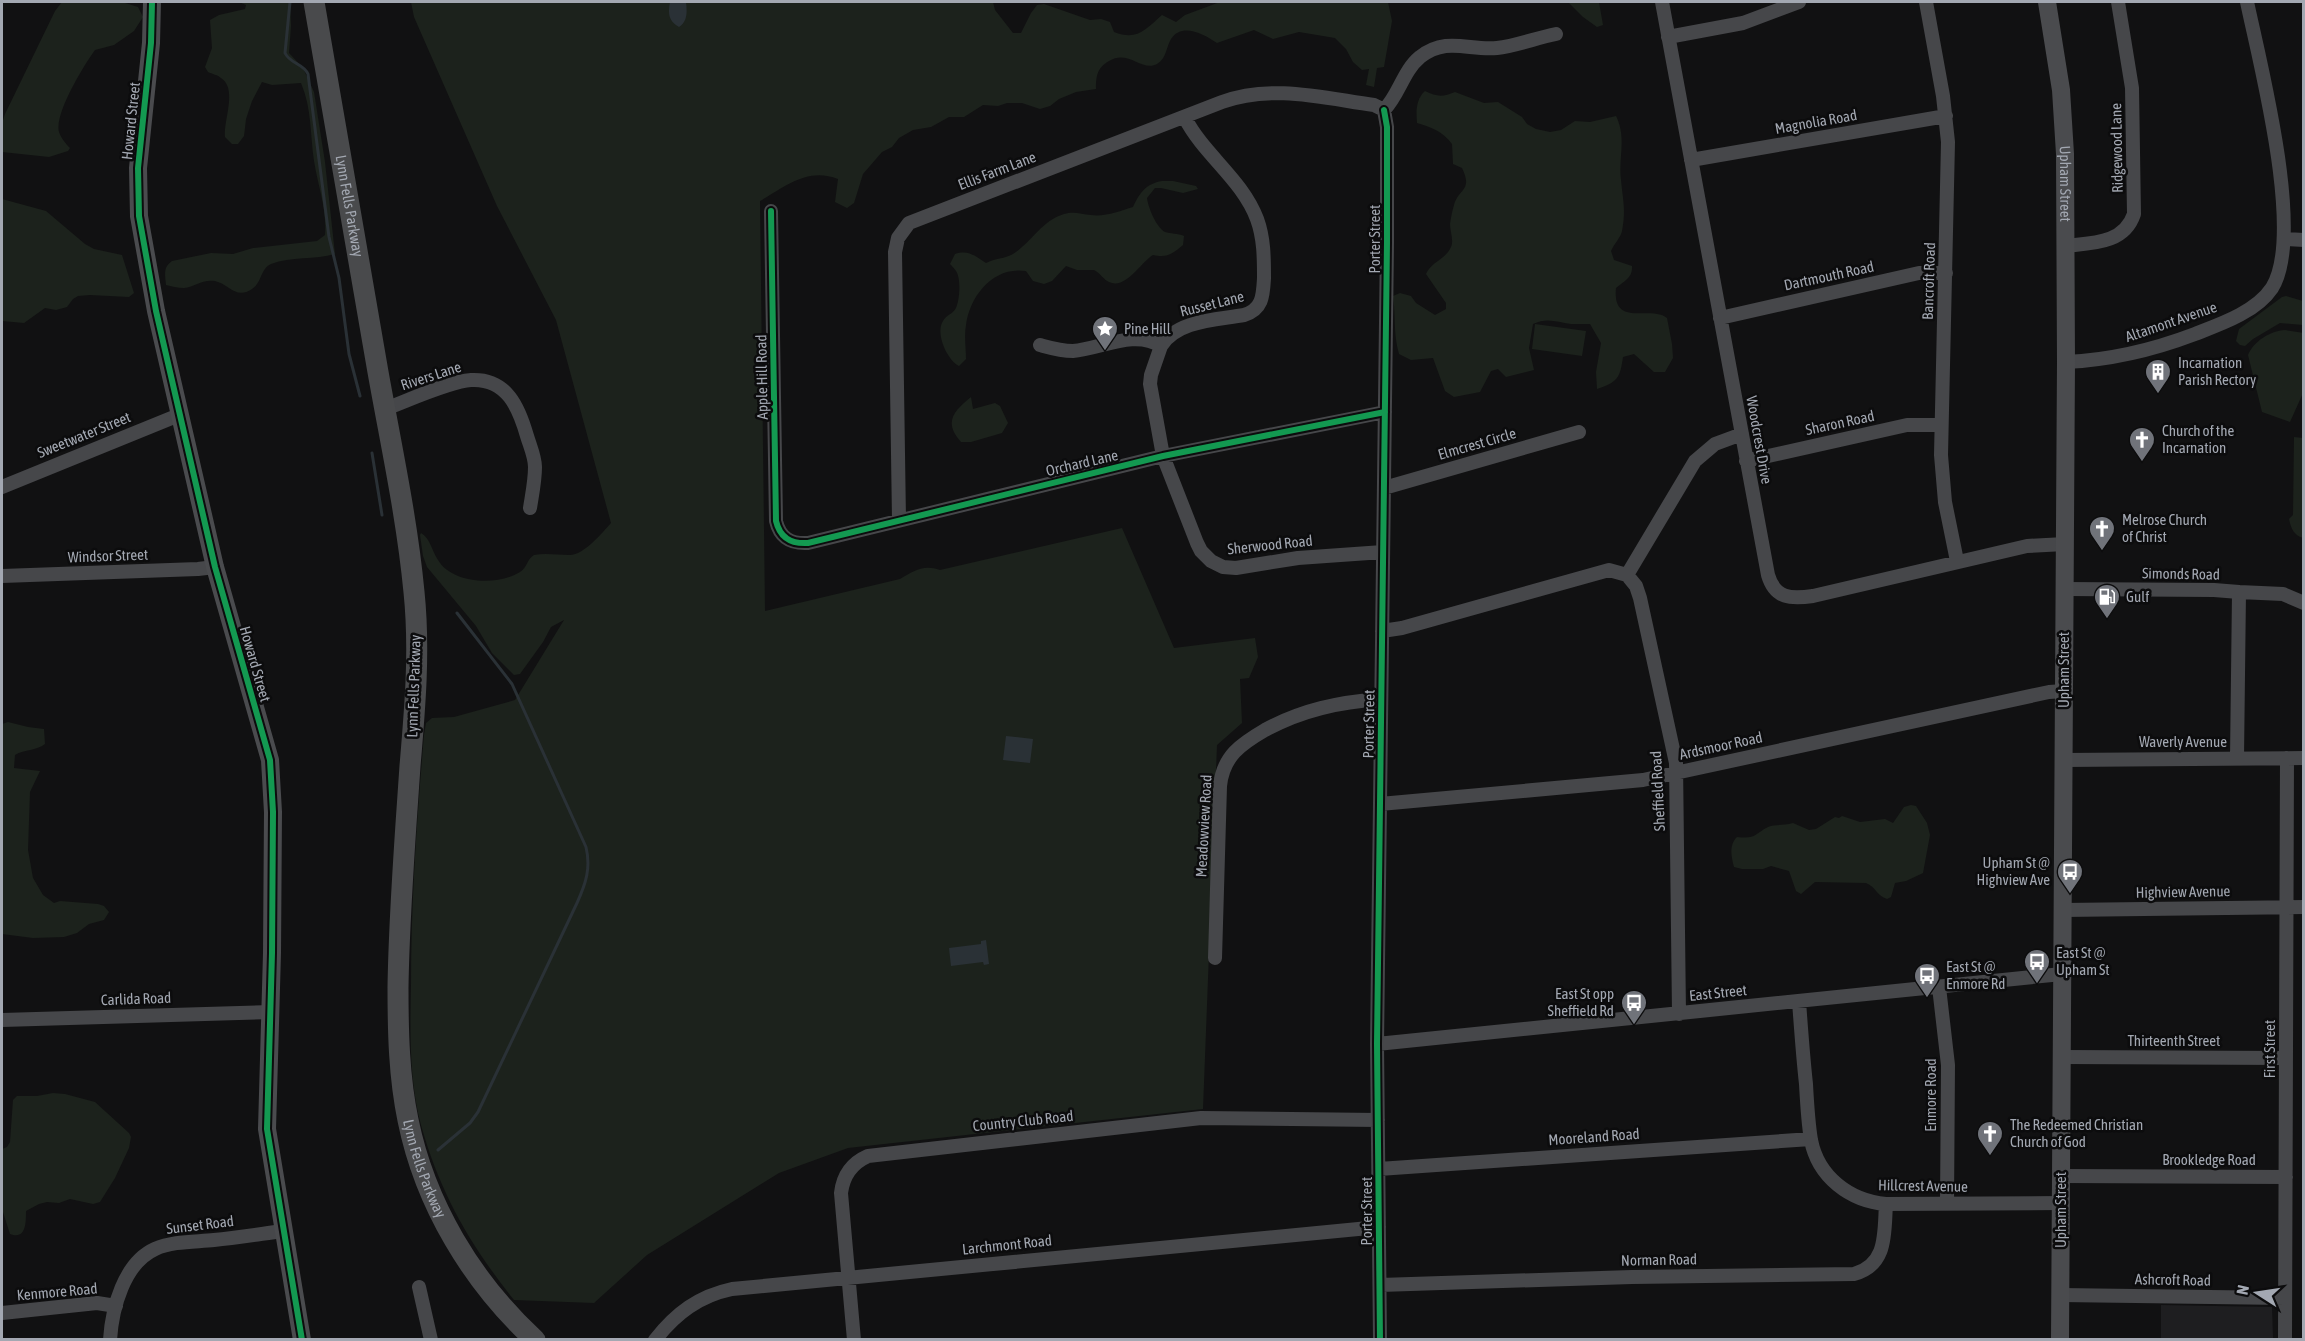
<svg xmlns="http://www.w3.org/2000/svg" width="2305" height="1341" font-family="'Asap Condensed',sans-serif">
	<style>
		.built { fill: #1e1e20 }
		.green { fill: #1c221c }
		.water { fill: #2a3136 }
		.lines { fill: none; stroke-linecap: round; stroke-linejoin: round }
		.stream { stroke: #2a3136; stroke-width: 3 }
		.street { stroke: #46474a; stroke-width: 14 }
		.secondary { stroke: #4a4b4e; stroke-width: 18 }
		.primary { stroke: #494a4c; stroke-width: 21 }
		.cycleway-casing { stroke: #0c0c0d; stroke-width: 10 }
		.cycleway { stroke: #139951; stroke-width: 6 }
		.labels { text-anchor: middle; stroke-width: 5; stroke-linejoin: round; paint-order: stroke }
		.street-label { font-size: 15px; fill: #a3a8b2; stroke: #0c0c0d }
		.poi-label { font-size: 15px; fill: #a3a8b2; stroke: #0c0c0d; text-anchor: start }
	</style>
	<rect width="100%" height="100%" fill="#111112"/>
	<path class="built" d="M 2161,1305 L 2272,1307 L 2273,1339 L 2161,1339 Z"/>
	<path class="green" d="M 62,2 L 122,2 L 138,7 L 143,17 L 134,31 L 114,45 L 95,50 C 84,65 54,114 59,132 C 61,138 66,144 70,148 L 68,151 L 49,157 L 2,152 L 2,123 L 5,114 L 55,11 Z
		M 239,2 L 290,2 L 291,26 L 289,53 L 303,68 L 314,92 L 325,162 L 335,254 C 315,260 291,256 271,264 C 260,269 262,283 252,289 C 236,300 229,284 215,281 C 202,279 195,287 184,288 C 178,288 171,286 166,285 C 165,275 163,267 172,261 L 211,253 L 233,254 L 253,248 L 317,241 L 325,235 C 327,209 318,186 314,161 C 310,134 312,109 301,83 L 272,85 L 262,82 L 252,101 L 246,119 L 244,136 L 238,144 L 232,144 L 225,137 C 223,121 238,89 221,78 C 218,75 212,74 208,72 L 205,67 L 212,48 L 210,20 L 219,15 L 245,9 L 246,5 Z
		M 411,2 L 993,2 L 995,10 L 1013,33 L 1021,33 L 1031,13 L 1037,5 L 1044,4 L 1090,20 L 1101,19 L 1110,22 L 1114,32 C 1137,41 1145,30 1162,15 L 1176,22 L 1185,15 L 1220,2 L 1388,2 L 1392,21 L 1384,67 L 1377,68 L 1374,87 L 1366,85 L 1369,69 L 1362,70 L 1353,62 L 1346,49 L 1335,38 L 1299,32 L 1273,39 L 1254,30 L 1217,43 C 1204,34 1182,22 1171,39 C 1166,47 1167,58 1157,64 C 1142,72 1128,49 1109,61 C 1097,68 1096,76 1096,89 L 1076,92 L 1059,99 L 1050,106 L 1040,109 L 1022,103 L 1007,103 L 998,106 L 983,105 L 964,117 L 949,117 L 931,127 L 913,130 L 899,138 L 892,147 L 882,152 L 863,174 L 854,203 L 847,208 L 835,202 L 838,179 C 808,167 786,186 760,201 L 765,611 L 900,579 C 914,571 923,564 940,570 L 1122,528 L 1174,648 L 1255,638 L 1258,657 L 1249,678 L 1240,679 L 1242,723 L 1217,745 L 1203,1109 L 848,1148 L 779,1173 L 647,1255 L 594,1303 L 514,1300 C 470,1245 440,1193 421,1125 C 409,1080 410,1031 411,985 C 411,901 417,818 424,735 L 426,723 L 432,718 L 454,717 L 515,700 L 564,620 L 551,627 L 543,642 L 520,674 L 514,675 L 492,653 L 476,626 L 427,567 L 423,556 L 420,535 L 421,533 C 430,538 432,551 438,560 C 452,584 498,586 520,572 C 527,568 527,559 534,555 C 545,553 558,555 569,555 C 583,556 602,533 611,523 L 556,320 L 497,206 L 414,17 Z
		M 1568,2 L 1599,2 L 1603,25 L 1597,27 L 1583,17 Z
		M 1425,91 C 1437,97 1443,97 1455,92 L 1484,103 L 1498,102 L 1522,117 L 1527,124 L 1536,129 L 1550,132 L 1561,130 L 1575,121 L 1590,122 L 1616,116 C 1627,138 1618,158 1621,180 C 1623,201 1626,209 1622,231 C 1621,237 1614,244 1611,251 L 1614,260 L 1632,266 C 1633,278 1624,281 1616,288 C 1612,328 1650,305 1667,318 L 1672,344 L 1673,358 L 1665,372 L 1654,372 L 1634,354 L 1623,357 C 1620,378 1618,382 1597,389 L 1596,372 L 1601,343 L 1590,324 C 1584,324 1577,324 1571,324 C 1557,322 1547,317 1533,324 L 1529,348 L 1534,370 L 1506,377 L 1498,369 L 1491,371 L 1480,392 L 1454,397 L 1445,391 L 1433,358 L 1411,360 L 1399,354 C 1393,333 1396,317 1393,296 L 1400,293 L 1411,296 L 1416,303 L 1435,315 L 1446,309 L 1446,303 L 1426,274 C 1431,262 1446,259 1451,247 C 1454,241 1450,231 1450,224 C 1451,218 1452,211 1454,205 C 1459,188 1473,191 1462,168 L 1453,164 L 1452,144 C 1442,131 1433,128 1417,123 C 1416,111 1416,99 1425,91 Z
		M 1162,181 L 1173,181 L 1196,186 L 1198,189 L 1183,193 L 1161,188 L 1155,188 L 1147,198 C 1148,207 1156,227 1165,232 C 1170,234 1178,233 1184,236 L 1183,245 C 1172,254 1168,258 1153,255 C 1141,262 1126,290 1109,282 C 1104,280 1100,273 1094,270 L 1077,270 L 1066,266 L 1052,281 L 1044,284 L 1033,281 L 1026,271 C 994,266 970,295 966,325 C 964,336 966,348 966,359 L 959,366 C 947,360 935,333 943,321 C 946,315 953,314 956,308 C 960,299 961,278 956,271 C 954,268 952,266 950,264 L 955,254 C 969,249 976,257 986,263 C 995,258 1005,259 1013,254 C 1031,243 1041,221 1064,214 C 1074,211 1081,214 1091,215 C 1105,217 1120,211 1133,207 C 1140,192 1146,184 1162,181 Z
		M 2,199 L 46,211 L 85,244 L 94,249 L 122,255 L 134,293 L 129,297 L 90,295 L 78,296 L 73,299 L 67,307 L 56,310 L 45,308 L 24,323 L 2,321 Z
		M 2286,296 L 2303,301 L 2303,325 L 2280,323 L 2253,339 L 2245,346 L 2240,345 L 2236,341 L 2239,329 L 2282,297 Z
		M 1535,324 L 1586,331 L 1582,356 L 1532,349 Z
		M 2285,330 L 2304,333 L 2303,393 L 2290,422 L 2262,412 L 2248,355 C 2254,341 2270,331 2285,330 Z
		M 971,397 L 973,409 L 995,403 L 1000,406 L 1008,423 L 1002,433 L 971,442 L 961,442 C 943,422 954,411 971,397 Z
		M 2294,437 L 2303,438 L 2303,538 C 2294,535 2291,529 2289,519 L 2293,515 Z
		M 8,722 L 28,727 L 44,729 L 45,744 C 36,751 25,749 15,755 L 14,768 L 40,771 L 30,792 L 28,850 L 33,878 L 43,895 L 54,903 L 60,901 L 98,904 L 104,906 L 109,912 L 104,920 L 89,924 L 77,933 L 64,937 L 33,938 L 2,934 L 2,724 Z
		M 1911,805 L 1916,806 L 1927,823 L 1930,835 L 1923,873 L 1906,881 L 1895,883 L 1891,897 L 1887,899 C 1877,896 1876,887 1866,883 L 1815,882 L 1801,894 L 1796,891 L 1789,871 L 1771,866 L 1763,869 L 1742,869 L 1734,867 C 1731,856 1729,845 1737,837 C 1756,839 1753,835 1768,827 C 1775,824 1783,826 1793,823 L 1809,830 L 1816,829 L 1835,817 L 1839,818 L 1842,816 L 1860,822 L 1885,819 L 1893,823 L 1904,807 Z
		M 53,1093 L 65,1094 L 95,1102 L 129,1133 L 131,1137 L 129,1148 L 115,1178 L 100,1202 L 93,1204 L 70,1199 L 59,1203 L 47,1202 L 39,1204 L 26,1211 C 26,1223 26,1240 10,1234 L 2,1209 L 2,1149 L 7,1147 L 10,1142 L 13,1100 L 17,1096 L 37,1096 Z"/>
	<path class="water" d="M 670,2 L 686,2 C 687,11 688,21 679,27 C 668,21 668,13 670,2 Z
		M 1006,736 L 1033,739 L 1030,763 L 1003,760 Z
		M 986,940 L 989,964 L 984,965 L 983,962 L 951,966 L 949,948 L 981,944 L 981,941 Z"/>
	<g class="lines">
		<path class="stream" d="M 290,2 L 285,53 C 290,64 303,63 308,74 L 329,237 L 339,278 L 349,354 L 360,396
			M 372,453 L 382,515
			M 438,1150 L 470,1123 L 478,1112 L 577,903 C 586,883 591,868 586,847 L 512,684 L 457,613"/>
		<path class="street" d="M 1662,2 L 1768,575 C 1775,599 1791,599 1813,596 L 2027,546 L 2065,544
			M 1926,2 L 1943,96 L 1948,142 L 1941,455 L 1945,502 L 1957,561
			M 1668,37 L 1743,23 L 1799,2
			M 1384,110 C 1399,95 1403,71 1420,57 C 1447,36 1469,51 1497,48 C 1516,46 1536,38 1556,34
			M 1691,160 L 1946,116
			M 771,211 L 776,521 C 780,538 791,544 808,543 L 1163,456 L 1385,412
			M 2285,239 L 2304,240
			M 2065,246 C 2092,243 2124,244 2134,214 L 2132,88 L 2118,2
			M 1720,318 L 1919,273 L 1946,273
			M 1040,345 C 1051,348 1061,351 1073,351 C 1101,349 1134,329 1161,346 C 1177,320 1217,320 1244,315 C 1263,309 1263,295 1264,278 C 1264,258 1264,238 1257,219 C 1242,179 1204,155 1185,118
			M 1161,346 L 1151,375 L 1150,384 L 1163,456 L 1197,543 L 1201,551 L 1211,561 L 1223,567 L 1236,568 L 1298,558 L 1383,552
			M 2066,362 C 2111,360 2153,350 2195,334 C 2221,324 2256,312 2272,288 C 2305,235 2260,64 2247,2
			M 385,409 C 407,401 450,381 471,380 C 507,378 519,408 527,436 C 530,446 535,457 535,467 C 535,481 532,495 530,508
			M 1746,461 L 1907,425 L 1941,425
			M 2,487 L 179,415
			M 1384,488 L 1579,432
			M 899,520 L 895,252 L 898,238 L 909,223 L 1222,102 C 1272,84 1323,98 1374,105 L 1384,110
			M 1627,575 L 1636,586 L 1640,598 L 1676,763 L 1679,1014
			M 2,576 L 198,569 L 215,567
			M 2065,589 L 2214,590 L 2239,592 L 2237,758
			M 2239,592 L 2283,594 L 2304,603
			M 1382,631 L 1402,628 L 1609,570 L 1627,575 L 1695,461 L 1715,444 L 1742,434
			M 2064,760 L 2304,758
			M 1380,804 L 1643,780 L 2049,692 L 2064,691
			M 2063,910 L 2304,907
			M 1215,958 L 1220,786 C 1223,756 1241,744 1265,730 C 1302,710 1339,702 1381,699
			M 1939,987 L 1948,1065 L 1947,1204
			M 1799,1001 C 1801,1029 1803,1057 1806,1084 C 1807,1103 1808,1122 1811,1140 C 1818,1177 1850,1201 1886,1204 L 2061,1203
			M 2,1020 L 271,1012
			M 1377,1044 L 2062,974
			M 2062,1057 L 2286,1058
			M 1379,1169 L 1811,1139
			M 2061,1176 L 2286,1177
			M 1380,1285 L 1632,1277 L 1854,1274 C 1888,1265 1884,1232 1886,1204
			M 419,1287 L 431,1340
			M 2060,1295 L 2285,1298
			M 2,1313 L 97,1303 L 116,1306
			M 110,1340 C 112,1308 124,1263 155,1249 C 173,1241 195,1242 214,1240 C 237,1238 260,1234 282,1231
			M 655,1340 C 676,1313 699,1296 732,1289 L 1379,1227
			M 854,1340 L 841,1193 C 843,1176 852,1163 868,1156 L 1201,1118 L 1378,1120
			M 1380,1340 L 1377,1044 L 1387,242 L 1387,127 L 1384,110
			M 2285,1340 L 2287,758"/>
		<g class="secondary">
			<path d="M 152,2 L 151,43 L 138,168 L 139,216 L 156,311 L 215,567 L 270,760 L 273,812 L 272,953 L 267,1129 L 302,1340"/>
			<path id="s1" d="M 2047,2 L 2061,90 L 2065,154 L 2066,362 L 2060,1340"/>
		</g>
		<path class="primary" id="s2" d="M 314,2 C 335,125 357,249 378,372 C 391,445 407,518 414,592 C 420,650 415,708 410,766 C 405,840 399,914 398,988 C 398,1032 399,1077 408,1120 C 425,1204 472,1282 535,1340"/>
		<defs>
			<path id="cycleway" d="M 152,2 L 151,43 L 138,168 L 139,216 L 156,311 L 215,567 L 270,760 L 273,812 L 272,953 L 267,1129 L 302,1340
				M 771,211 L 776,521 C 780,538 791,544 808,543 L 1163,456 L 1385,412
				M 1380,1340 L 1377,1044 L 1387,242 L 1387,127 L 1384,110"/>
		</defs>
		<use href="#cycleway" class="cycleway-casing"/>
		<use href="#cycleway" class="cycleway"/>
	</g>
	<defs>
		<symbol id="sight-pin" viewBox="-11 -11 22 30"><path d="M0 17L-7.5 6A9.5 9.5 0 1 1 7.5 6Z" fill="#70737a" stroke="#0c0c0d"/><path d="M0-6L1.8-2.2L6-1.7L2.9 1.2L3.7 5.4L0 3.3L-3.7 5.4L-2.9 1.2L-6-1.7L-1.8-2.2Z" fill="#fff"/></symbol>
		<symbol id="building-pin" viewBox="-11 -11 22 30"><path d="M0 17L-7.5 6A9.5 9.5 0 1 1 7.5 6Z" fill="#70737a" stroke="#0c0c0d"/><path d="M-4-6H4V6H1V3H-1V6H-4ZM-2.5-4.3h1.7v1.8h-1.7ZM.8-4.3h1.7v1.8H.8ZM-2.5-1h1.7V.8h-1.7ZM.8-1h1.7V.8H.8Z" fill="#fff"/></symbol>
		<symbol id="church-pin" viewBox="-11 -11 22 30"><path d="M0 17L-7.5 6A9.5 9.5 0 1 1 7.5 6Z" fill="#70737a" stroke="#0c0c0d"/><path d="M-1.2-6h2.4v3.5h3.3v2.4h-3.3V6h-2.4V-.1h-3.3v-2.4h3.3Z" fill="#fff"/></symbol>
		<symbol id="fuel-pin" viewBox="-11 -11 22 30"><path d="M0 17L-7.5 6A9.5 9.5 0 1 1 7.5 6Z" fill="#70737a" stroke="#0c0c0d"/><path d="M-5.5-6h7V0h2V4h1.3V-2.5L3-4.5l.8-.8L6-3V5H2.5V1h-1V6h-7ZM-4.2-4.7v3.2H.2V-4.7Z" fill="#fff"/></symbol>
		<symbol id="bus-pin" viewBox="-11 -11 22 30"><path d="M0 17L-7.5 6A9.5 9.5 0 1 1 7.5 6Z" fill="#70737a" stroke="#0c0c0d"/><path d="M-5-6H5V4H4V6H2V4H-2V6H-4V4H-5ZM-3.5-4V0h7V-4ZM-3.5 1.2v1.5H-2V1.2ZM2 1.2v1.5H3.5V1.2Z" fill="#fff"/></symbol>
	</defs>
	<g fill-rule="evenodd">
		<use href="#sight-pin" x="1090" y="314" width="30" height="40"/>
		<use href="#building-pin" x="2143" y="357" width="30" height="40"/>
		<use href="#church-pin" x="2127" y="425" width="30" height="40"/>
		<use href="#church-pin" x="2087" y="514" width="30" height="40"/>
		<use href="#fuel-pin" x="2092" y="582" width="30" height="40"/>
		<use href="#bus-pin" x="2055" y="857" width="30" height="40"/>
		<use href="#bus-pin" x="2022" y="947" width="30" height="40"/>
		<use href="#bus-pin" x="1912" y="961" width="30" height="40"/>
		<use href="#bus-pin" x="1619" y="988" width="30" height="40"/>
		<use href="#church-pin" x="1975" y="1119" width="30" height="40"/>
	</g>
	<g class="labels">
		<g class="street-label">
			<text transform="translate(131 121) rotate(-84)" y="5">Howard Street</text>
			<text transform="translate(1816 122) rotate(-10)" y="5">Magnolia Road</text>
			<text transform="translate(2117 148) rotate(-91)" y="5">Ridgewood Lane</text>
			<text transform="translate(997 171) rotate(-21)" y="5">Ellis Farm Lane</text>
			<text dy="5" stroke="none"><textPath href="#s1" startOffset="183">Upham Street</textPath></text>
			<text dy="5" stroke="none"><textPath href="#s2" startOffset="207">Lynn Fells Parkway</textPath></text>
			<text transform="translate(1375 239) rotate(-90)" y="5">Porter Street</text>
			<text transform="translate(1829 276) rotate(-12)" y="5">Dartmouth Road</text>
			<text transform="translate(1929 281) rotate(-88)" y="5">Bancroft Road</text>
			<text transform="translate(1212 304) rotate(-14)" y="5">Russet Lane</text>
			<text transform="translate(2171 322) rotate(-19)" y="5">Altamont Avenue</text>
			<text transform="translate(431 376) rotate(-18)" y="5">Rivers Lane</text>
			<text transform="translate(762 377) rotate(-91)" y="5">Apple Hill Road</text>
			<text transform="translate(1840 423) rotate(-12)" y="5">Sharon Road</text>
			<text transform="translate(84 435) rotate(-22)" y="5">Sweetwater Street</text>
			<text transform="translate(1759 440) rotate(80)" y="5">Woodcrest Drive</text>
			<text transform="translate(1477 444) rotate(-16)" y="5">Elmcrest Circle</text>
			<text transform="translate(1082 463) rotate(-13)" y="5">Orchard Lane</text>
			<text transform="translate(1270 545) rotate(-6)" y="5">Sherwood Road</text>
			<text transform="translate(108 556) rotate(-2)" y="5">Windsor Street</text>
			<text transform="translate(2181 574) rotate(1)" y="5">Simonds Road</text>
			<text transform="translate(255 664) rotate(74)" y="5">Howard Street</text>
			<text transform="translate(2064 670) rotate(-90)" y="5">Upham Street</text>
			<text transform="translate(414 686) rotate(-88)" y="5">Lynn Fells Parkway</text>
			<text transform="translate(1369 724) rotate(-89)" y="5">Porter Street</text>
			<text x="2183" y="747">Waverly Avenue</text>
			<text transform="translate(1721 746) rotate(-12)" y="5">Ardsmoor Road</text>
			<text transform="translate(1658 791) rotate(-93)" y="5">Sheffield Road</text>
			<text transform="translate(1204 826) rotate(-87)" y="5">Meadowview Road</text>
			<text transform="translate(2183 892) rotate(-1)" y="5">Highview Avenue</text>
			<text transform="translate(1718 993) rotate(-6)" y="5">East Street</text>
			<text transform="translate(136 999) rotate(-2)" y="5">Carlida Road</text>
			<text x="2174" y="1046">Thirteenth Street</text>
			<text transform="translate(2270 1049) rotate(-90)" y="5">First Street</text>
			<text transform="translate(1931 1095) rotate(-90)" y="5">Enmore Road</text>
			<text transform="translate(1023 1121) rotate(-6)" y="5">Country Club Road</text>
			<text transform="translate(1594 1137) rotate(-4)" y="5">Mooreland Road</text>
			<text x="2209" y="1165">Brookledge Road</text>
			<text dy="5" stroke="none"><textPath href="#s2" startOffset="1179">Lynn Fells Parkway</textPath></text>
			<text transform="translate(1923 1186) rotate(1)" y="5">Hillcrest Avenue</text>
			<text transform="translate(2061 1210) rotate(-90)" y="5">Upham Street</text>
			<text transform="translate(1367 1211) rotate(-90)" y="5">Porter Street</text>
			<text transform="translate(200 1225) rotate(-7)" y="5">Sunset Road</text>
			<text transform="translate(1007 1245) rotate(-6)" y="5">Larchmont Road</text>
			<text transform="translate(1659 1260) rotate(-1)" y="5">Norman Road</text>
			<text transform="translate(2173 1280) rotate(1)" y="5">Ashcroft Road</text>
			<text transform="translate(57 1292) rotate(-5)" y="5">Kenmore Road</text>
		</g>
		<g class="poi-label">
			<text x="1124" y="334">Pine Hill</text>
			<text x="2178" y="368">Incarnation<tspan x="2178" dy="17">Parish Rectory</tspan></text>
			<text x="2162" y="436">Church of the<tspan x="2162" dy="17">Incarnation</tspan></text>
			<text x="2122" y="525">Melrose Church<tspan x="2122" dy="17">of Christ</tspan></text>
			<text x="2126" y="602">Gulf</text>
			<text x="2050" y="868" text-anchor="end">Upham St @<tspan x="2050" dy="17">Highview Ave</tspan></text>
			<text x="2056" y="958">East St @<tspan x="2056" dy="17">Upham St</tspan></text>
			<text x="1946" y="972">East St @<tspan x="1946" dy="17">Enmore Rd</tspan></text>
			<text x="1614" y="999" text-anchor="end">East St opp<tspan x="1614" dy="17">Sheffield Rd</tspan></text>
			<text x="2010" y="1130">The Redeemed Christian<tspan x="2010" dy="17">Church of God</tspan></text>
		</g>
	</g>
	<rect width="2305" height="1341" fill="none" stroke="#a3a8b2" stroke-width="6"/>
	<g transform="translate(2257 1293) rotate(282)" stroke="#0c0c0d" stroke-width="4.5" paint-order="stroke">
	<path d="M0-4.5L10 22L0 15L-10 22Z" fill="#a3a8b2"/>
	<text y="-9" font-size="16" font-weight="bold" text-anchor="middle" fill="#a3a8b2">N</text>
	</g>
</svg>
